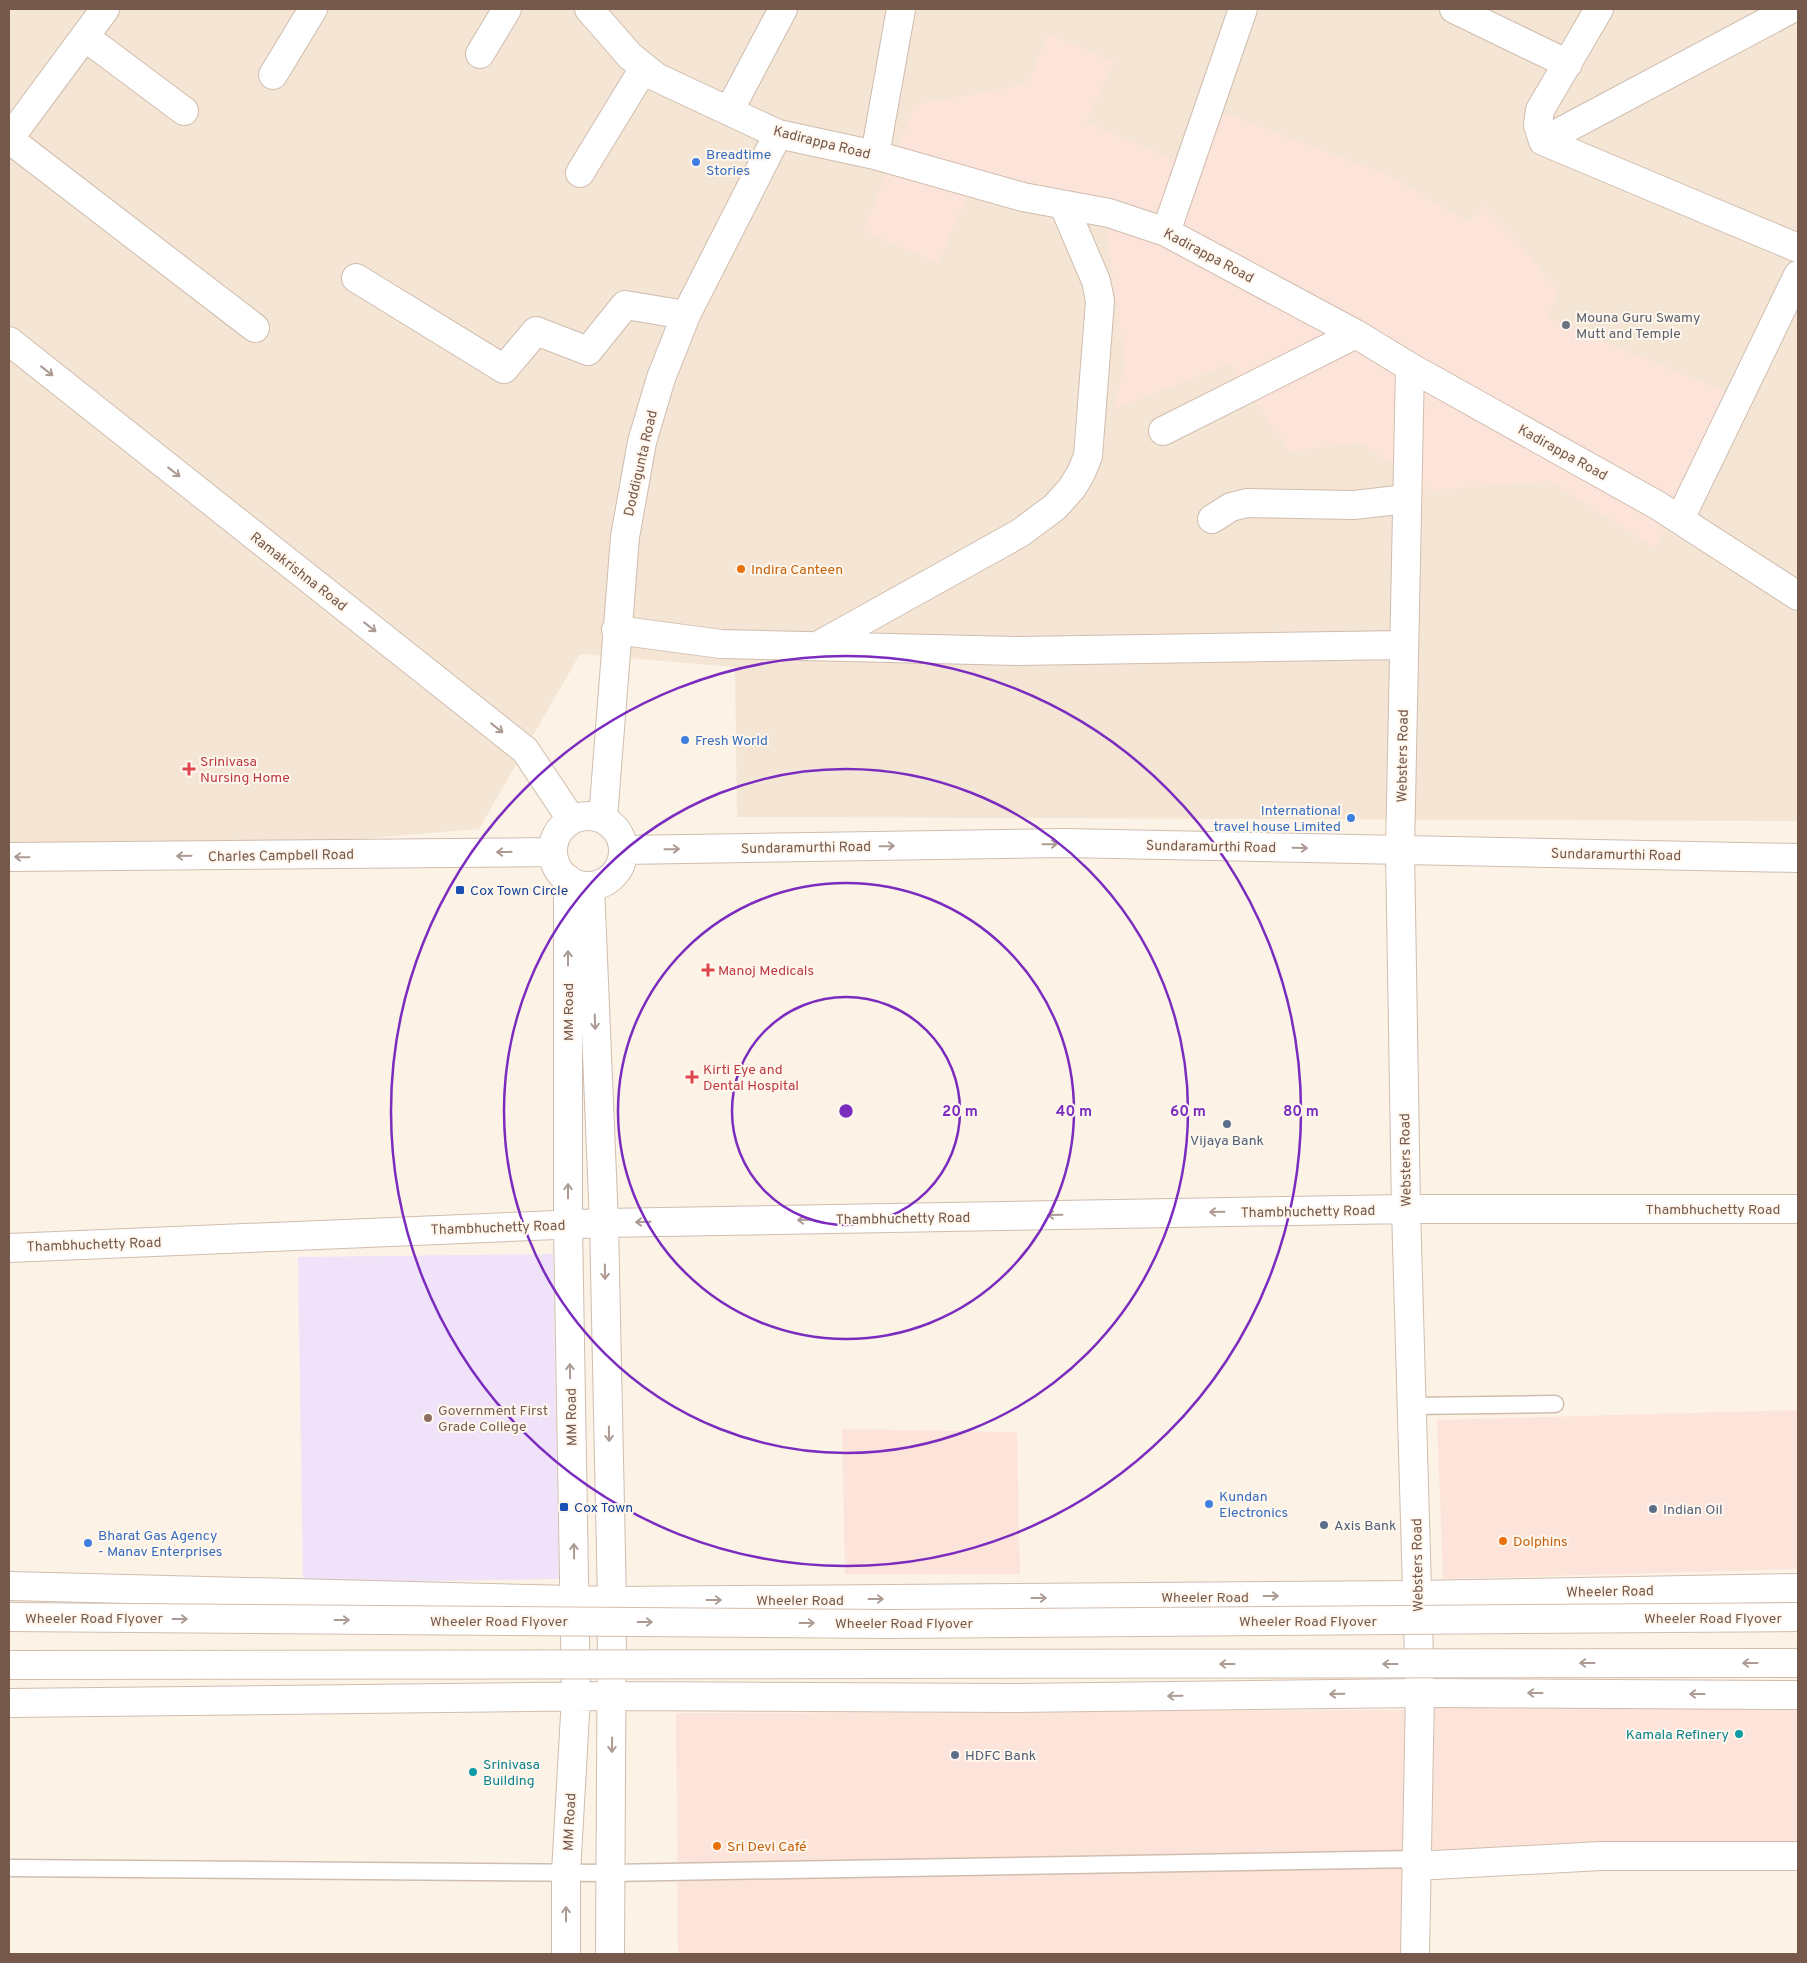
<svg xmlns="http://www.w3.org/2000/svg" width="1807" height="1963" font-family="Overpass,sans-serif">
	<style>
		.residential { fill: #f4e5d5 }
		.commercial { fill: #fde4da }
		.education { fill: #f0e3f9 }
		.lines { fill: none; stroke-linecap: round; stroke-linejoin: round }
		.service-casing { stroke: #d0bdaf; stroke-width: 19 }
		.minor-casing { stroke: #d0bdaf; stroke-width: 30 }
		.tertiary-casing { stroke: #d0bdaf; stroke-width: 30 }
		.service { stroke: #fff; stroke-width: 16 }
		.minor { stroke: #fff; stroke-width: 28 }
		.tertiary { stroke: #fff; stroke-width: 28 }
		.secondary-bridge-casing { stroke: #d3bdad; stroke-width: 30; stroke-linecap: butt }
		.secondary-bridge { stroke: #fff; stroke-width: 28 }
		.oneway { stroke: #ad9b93 }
		.ring { fill: none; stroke: #7b2cbf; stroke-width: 2.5 }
		.shop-dot { fill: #3f7fe0; stroke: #fff7ed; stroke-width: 2 }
		.worship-dot { fill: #6b7280; stroke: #fff7ed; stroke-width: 2 }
		.food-dot { fill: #e8710a; stroke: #fff7ed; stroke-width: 2 }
		.health-dot { fill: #e0444e; stroke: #fff7ed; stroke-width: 2 }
		.transit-dot { fill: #1a4fb4; stroke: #fff7ed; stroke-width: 2 }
		.service-dot { fill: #5c6f8a; stroke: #fff7ed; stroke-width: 2 }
		.education-dot { fill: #8d6e63; stroke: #fff7ed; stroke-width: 2 }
		.culture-dot { fill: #0f9aa8; stroke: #fff7ed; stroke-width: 2 }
		.labels { text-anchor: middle; stroke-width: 4; stroke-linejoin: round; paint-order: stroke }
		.street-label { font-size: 14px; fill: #76594b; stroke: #fff7ed }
		.shop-label { font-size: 14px; fill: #366cbe; stroke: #fff7ed; text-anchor: start }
		.worship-label { font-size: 14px; fill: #5b616d; stroke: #fff7ed; text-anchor: start }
		.food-label { font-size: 14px; fill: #c56008; stroke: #fff7ed; text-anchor: start }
		.health-label { font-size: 14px; fill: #be3a42; stroke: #fff7ed; text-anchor: start }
		.transit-label { font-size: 14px; fill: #164399; stroke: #fff7ed; text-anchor: start }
		.service-label { font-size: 14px; fill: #4e5e75; stroke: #fff7ed; text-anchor: start }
		.education-label { font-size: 14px; fill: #785e54; stroke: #fff7ed; text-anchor: start }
		.culture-label { font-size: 14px; fill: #0d838f; stroke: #fff7ed; text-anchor: end }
		.centre { fill: #7b2cbf; stroke: #fff7ed; stroke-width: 2.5 }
		.ring-label { font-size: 15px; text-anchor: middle; font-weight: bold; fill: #7b2cbf; stroke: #fff7ed; stroke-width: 4; stroke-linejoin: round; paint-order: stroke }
	</style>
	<rect width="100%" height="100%" fill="#fcf3e6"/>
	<path class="residential" d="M 9,9 L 1798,9 L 1798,821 L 737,817 L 735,667 L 580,654 L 479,829 L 104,860 L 9,847 Z"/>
	<path class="commercial" d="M 1049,34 L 1114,62 L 1086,122 L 1193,168 L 1213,109 L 1391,176 L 1467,222 L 1485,206 L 1559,291 L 1547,318 L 1726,392 L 1655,548 L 1550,481 L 1432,490 L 1361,443 L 1289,451 L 1230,364 L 1114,409 L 1125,363 L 1105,220 L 970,191 L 938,263 L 863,231 L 915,105 L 1027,84 Z
		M 1798,1410 L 1798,1569 L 1443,1579 L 1437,1420 Z
		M 842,1429 L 1017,1432 L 1020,1574 L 845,1574 Z
		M 1430,1706 L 1798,1706 L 1798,1852 L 1431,1852 Z
		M 1405,1710 L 1407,1954 L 678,1954 L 676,1713 Z"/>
	<path class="education" d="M 553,1254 L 559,1579 L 303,1583 L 298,1257 Z"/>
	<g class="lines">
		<defs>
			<path id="service" d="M 1412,1406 L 1555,1404
				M 9,1868 L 611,1873 L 1416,1859 L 1416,1866"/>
			<path id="minor" d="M 589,9 L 630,56 L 656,77 L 778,134 L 875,155 L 1023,197 L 1109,213 L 1166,232 L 1356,334 L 1410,367 L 1657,505 L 1798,596
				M 1454,9 L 1568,64
				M 1599,9 L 1540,110 L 1538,125 L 1543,141 L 1798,248
				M 85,37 L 184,111
				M 480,54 L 507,9
				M 273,75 L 313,9
				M 729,111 L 783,9
				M 9,139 L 255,328
				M 9,139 L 105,9
				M 1543,141 L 1791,9
				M 875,155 L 901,9
				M 580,173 L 644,68
				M 1166,232 L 1243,9
				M 356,278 L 504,369 L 536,331 L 588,351 L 625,305 L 686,315
				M 1410,367 L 1400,850 L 1406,1209 L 1420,1693 L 1415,1954
				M 1163,431 L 1356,334
				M 1212,519 L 1231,507 L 1247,503 L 1354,505 L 1407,499
				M 1680,519 L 1798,275
				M 616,630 L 721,644 L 1018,651 L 1404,645
				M 819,645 L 1020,533 L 1055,507 L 1072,488 L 1081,473 L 1088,456 L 1100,301 L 1096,281 L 1064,206
				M 603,818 L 625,537 L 642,442 L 661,378 L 686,315 L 778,134
				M 9,1248 L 604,1223 L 1406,1209 L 1798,1209
				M 1416,1866 L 1601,1856 L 1798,1856"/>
			<path id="tertiary" d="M 9,341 L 525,750 L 571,819
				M553 851a35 35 0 1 1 70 0a35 35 0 1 1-70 0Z
				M 623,850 L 1065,843 L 1798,858
				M 9,857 L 553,852
				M 590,886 L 604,1223 L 612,1601 L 610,1954
				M 9,1586 L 612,1601 L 1417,1595 L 1798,1588
				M 9,1703 L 613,1696 L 1013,1698 L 1420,1693 L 1798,1695
				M 566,1954 L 566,1873 L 576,1697 L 568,1224 L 568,879"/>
		</defs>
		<use href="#service" class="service-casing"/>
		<use href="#minor" class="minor-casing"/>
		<use href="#tertiary" class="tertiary-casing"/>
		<use href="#service" class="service"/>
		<use href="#minor" class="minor"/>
		<use href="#tertiary" class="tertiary"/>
		<defs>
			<path id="secondary-bridge" d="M 9,1617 L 889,1624 L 1798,1617
				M 9,1665 L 1798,1663"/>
		</defs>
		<use href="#secondary-bridge" class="secondary-bridge-casing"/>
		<use href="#secondary-bridge" class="secondary-bridge"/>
	</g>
	<defs><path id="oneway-shaft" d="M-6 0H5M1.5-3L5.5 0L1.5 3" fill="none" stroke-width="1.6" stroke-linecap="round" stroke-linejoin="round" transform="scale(1.25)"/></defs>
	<g class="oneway">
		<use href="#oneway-shaft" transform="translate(47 371) rotate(38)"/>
		<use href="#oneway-shaft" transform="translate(174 472) rotate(38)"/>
		<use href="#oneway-shaft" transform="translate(370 627) rotate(38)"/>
		<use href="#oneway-shaft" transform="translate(497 728) rotate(38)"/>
		<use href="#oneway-shaft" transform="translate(1050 844) rotate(-1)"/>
		<use href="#oneway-shaft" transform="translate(887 846) rotate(-1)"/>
		<use href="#oneway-shaft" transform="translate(1300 848) rotate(1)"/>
		<use href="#oneway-shaft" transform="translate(672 849) rotate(-1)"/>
		<use href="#oneway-shaft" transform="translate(504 852) rotate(179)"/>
		<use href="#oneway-shaft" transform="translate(184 856) rotate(179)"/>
		<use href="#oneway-shaft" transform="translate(22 857) rotate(-179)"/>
		<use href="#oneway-shaft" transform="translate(568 958) rotate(-90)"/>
		<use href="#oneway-shaft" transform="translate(595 1022) rotate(88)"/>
		<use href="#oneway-shaft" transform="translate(568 1191) rotate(-90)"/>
		<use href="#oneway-shaft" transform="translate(1217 1212) rotate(179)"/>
		<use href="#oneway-shaft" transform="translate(1055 1215) rotate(179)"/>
		<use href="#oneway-shaft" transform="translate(805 1220) rotate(179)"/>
		<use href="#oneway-shaft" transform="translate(643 1222) rotate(179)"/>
		<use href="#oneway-shaft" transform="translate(605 1272) rotate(89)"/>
		<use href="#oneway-shaft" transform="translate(570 1371) rotate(-91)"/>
		<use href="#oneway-shaft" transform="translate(609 1434) rotate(89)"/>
		<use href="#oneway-shaft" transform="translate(574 1551) rotate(-91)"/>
		<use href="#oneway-shaft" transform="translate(1271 1596)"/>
		<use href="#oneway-shaft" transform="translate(1039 1598)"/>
		<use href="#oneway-shaft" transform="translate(876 1599)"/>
		<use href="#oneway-shaft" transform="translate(714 1600)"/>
		<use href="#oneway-shaft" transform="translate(180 1619)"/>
		<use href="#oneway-shaft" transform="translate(342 1620)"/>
		<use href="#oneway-shaft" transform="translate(645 1622)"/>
		<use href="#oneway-shaft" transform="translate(807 1623)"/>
		<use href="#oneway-shaft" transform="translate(1587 1663) rotate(180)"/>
		<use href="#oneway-shaft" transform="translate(1750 1663) rotate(180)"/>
		<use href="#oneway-shaft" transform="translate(1227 1664) rotate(180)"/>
		<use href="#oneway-shaft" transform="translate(1390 1664) rotate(180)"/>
		<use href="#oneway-shaft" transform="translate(1535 1693) rotate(-180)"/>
		<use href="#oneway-shaft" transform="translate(1337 1694) rotate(179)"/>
		<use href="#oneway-shaft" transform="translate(1697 1694) rotate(-180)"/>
		<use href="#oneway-shaft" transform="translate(1175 1696) rotate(179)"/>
		<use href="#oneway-shaft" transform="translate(612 1745) rotate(91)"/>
		<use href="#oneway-shaft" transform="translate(566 1914) rotate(-90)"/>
	</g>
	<g class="ring">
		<circle cx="846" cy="1111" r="114"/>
		<circle cx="846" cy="1111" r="228"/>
		<circle cx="846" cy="1111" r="342"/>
		<circle cx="846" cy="1111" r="455"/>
	</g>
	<g class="shop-dot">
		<circle cx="696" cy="162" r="5"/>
		<circle cx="685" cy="740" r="5"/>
		<circle cx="1351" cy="818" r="5"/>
		<circle cx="1209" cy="1504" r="5"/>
		<circle cx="88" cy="1543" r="5"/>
	</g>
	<circle class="worship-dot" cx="1566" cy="325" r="5"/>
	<g class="food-dot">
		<circle cx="741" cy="569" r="5"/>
		<circle cx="1503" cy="1541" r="5"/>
		<circle cx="717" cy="1846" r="5"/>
	</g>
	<g class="health-dot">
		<path d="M186.5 761.5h5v5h5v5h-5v5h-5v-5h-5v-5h5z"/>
		<path d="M705.5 962.5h5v5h5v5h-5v5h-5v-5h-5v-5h5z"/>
		<path d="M689.5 1069.5h5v5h5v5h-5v5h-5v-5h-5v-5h5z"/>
	</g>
	<g class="transit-dot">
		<rect x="455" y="885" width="10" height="10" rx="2.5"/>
		<rect x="559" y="1502" width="10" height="10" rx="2.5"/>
	</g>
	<g class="service-dot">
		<circle cx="1227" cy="1124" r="5"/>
		<circle cx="1653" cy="1509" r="5"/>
		<circle cx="1324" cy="1525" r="5"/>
		<circle cx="955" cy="1755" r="5"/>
	</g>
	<circle class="education-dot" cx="428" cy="1418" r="5"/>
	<g class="culture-dot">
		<circle cx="1739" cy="1734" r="5"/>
		<circle cx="473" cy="1772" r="5"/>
	</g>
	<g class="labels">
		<g class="street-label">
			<text transform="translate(822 142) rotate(14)" y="5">Kadirappa Road</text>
			<text transform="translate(1209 255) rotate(28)" y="5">Kadirappa Road</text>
			<text transform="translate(1563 452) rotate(29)" y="5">Kadirappa Road</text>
			<text transform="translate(640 463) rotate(-77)" y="5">Doddigunta Road</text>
			<text transform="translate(299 571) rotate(38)" y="5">Ramakrishna Road</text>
			<text transform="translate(1402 756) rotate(-89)" y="5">Websters Road</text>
			<text transform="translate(1211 846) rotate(1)" y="5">Sundaramurthi Road</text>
			<text transform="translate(806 847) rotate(-1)" y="5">Sundaramurthi Road</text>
			<text transform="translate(1616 854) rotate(1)" y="5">Sundaramurthi Road</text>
			<text transform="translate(281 855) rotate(-1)" y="5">Charles Campbell Road</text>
			<text transform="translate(568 1012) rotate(-90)" y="5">MM Road</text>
			<text transform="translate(1405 1160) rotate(-91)" y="5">Websters Road</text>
			<text x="1713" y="1214">Thambhuchetty Road</text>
			<text transform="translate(1308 1211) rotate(-1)" y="5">Thambhuchetty Road</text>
			<text transform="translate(903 1218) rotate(-1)" y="5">Thambhuchetty Road</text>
			<text transform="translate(498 1227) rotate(-2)" y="5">Thambhuchetty Road</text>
			<text transform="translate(94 1244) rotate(-2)" y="5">Thambhuchetty Road</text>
			<text transform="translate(571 1417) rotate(-91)" y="5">MM Road</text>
			<text transform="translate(1417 1565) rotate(-91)" y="5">Websters Road</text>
			<text transform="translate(1610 1591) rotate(-1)" y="5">Wheeler Road</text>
			<text x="1205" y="1602">Wheeler Road</text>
			<text x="800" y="1605">Wheeler Road</text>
			<text x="94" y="1623">Wheeler Road Flyover</text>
			<text x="1713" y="1623">Wheeler Road Flyover</text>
			<text x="499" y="1626">Wheeler Road Flyover</text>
			<text x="1308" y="1626">Wheeler Road Flyover</text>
			<text x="904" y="1628">Wheeler Road Flyover</text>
			<text transform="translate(569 1822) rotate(-87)" y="5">MM Road</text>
		</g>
		<g class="shop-label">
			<text x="706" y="159">Breadtime<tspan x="706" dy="16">Stories</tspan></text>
			<text x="695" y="745">Fresh World</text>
			<text x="1341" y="815" text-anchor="end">International<tspan x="1341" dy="16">travel house Limited</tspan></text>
			<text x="1219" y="1501">Kundan<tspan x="1219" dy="16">Electronics</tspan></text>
			<text x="98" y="1540">Bharat Gas Agency<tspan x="98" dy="16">- Manav Enterprises</tspan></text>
		</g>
		<g class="worship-label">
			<text x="1576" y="322">Mouna Guru Swamy<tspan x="1576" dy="16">Mutt and Temple</tspan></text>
		</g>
		<g class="food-label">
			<text x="751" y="574">Indira Canteen</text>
			<text x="1513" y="1546">Dolphins</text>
			<text x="727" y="1851">Sri Devi Café</text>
		</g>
		<g class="health-label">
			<text x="200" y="766">Srinivasa<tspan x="200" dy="16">Nursing Home</tspan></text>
			<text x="718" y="975">Manoj Medicals</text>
			<text x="703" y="1074">Kirti Eye and<tspan x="703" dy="16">Dental Hospital</tspan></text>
		</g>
		<g class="transit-label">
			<text x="470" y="895">Cox Town Circle</text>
			<text x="574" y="1512">Cox Town</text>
		</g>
		<g class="service-label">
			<text x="1227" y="1145" text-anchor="middle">Vijaya Bank</text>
			<text x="1663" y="1514">Indian Oil</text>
			<text x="1334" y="1530">Axis Bank</text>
			<text x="965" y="1760">HDFC Bank</text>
		</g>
		<g class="education-label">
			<text x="438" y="1415">Government First<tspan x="438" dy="16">Grade College</tspan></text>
		</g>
		<g class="culture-label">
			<text x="1729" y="1739">Kamala Refinery</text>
			<text x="483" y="1769" text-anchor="start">Srinivasa<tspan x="483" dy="16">Building</tspan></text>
		</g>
	</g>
	<circle cx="846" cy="1111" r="8" class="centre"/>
	<g class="ring-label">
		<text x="960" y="1116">20 m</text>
		<text x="1074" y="1116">40 m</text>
		<text x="1188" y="1116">60 m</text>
		<text x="1301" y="1116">80 m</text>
	</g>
	<rect width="1807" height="1963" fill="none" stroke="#76594b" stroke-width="20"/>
</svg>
